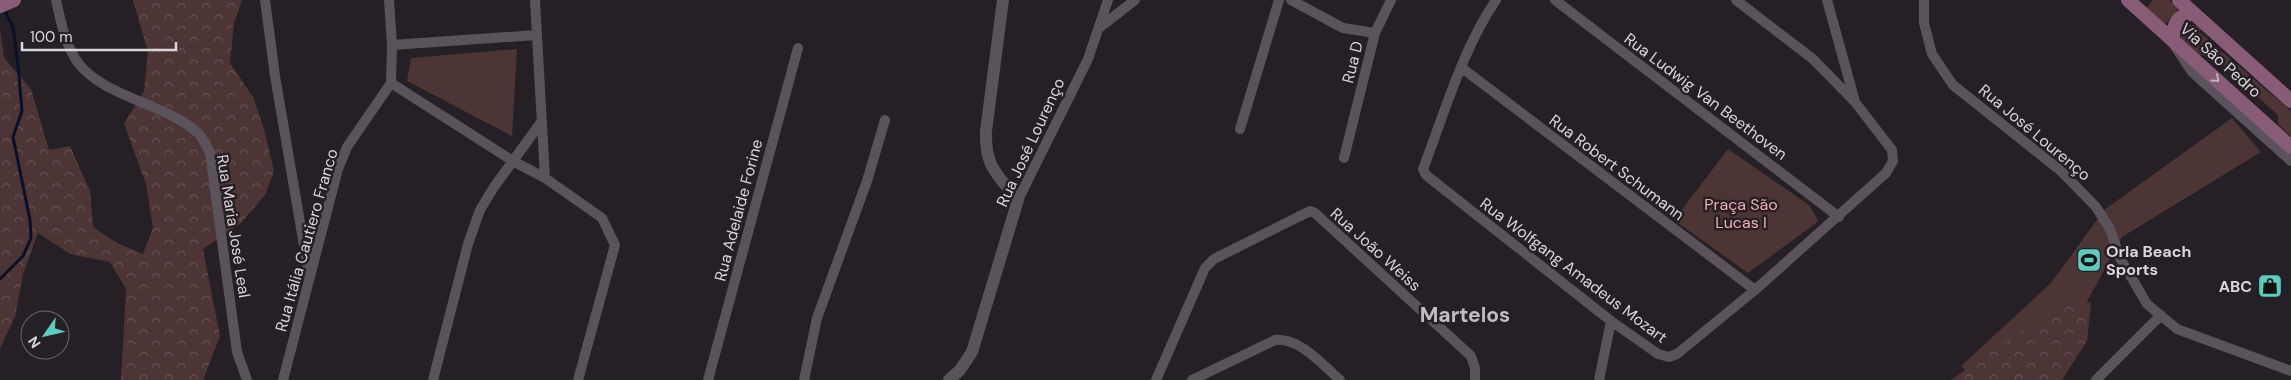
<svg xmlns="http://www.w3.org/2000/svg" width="2291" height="380" font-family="'DM Sans',sans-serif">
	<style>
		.green { fill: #4d3535 }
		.forest { fill: url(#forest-crowns) }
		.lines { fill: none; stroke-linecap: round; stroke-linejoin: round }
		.stream { stroke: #081129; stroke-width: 3 }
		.minor { stroke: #5a535b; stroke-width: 10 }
		.tertiary { stroke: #5a535b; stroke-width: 12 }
		.secondary { stroke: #885b76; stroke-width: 14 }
		.oneway { stroke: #c1b0bb }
		.labels { text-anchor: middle; stroke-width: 5; stroke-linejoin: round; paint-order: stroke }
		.street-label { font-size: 16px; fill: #d9d5d9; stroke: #251f26 }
		.park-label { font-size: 16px; fill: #f3aeaf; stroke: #251f26 }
		.poi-label { font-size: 16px; font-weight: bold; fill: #d9d5d9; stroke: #251f26; text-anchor: start }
		.district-label { font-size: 21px; font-weight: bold; fill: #c3bcc4; stroke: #251f26 }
	</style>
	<defs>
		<pattern id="forest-crowns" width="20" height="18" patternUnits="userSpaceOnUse" patternTransform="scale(1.25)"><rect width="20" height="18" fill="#4d3535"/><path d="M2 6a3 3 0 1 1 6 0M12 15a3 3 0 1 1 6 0" fill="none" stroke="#665152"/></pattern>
	</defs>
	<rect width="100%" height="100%" fill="#251f26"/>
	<path class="green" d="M 2153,0 L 2169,0 L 2179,8 L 2165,25 L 2146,9 Z
		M 2185,25 L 2195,25 L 2201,29 L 2199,32 L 2291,111 L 2291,136 L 2278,124 L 2278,115 L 2213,57 L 2199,55 L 2181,39 L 2181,28 Z
		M 517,49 L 512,136 L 407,81 L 411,58 Z
		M 2232,118 L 2261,152 L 2122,237 L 2082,311 L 1975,380 L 1961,366 L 2051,283 L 2104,210 Z
		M 1728,149 L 1809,205 L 1818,220 L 1815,224 L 1748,273 L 1674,220 Z"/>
	<path class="forest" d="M 133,0 L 242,0 L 234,23 L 230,63 L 253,97 L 264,129 L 274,171 L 265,195 L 240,224 L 203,249 L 220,336 L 203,380 L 121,380 L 126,289 L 110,262 L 70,254 L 38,233 L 23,274 L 15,317 L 0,348 L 0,29 L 4,58 L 31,89 L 49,150 L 70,146 L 90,191 L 93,227 L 117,243 L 143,254 L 153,228 L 146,184 L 124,124 L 144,91 L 148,52 Z
		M 2091,302 L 2087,341 L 2062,380 L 1951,380 L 2053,309 Z"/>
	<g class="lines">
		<path class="stream" d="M 0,279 L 23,256 L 31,238 L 30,220 L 13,137 L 22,111 L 18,65 L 13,27 L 3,8"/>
		<path class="minor" d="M 56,0 C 61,22 65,46 79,64 C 105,97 166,104 198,133 C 203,138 206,146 210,153 L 237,352 L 247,380
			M 265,0 L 275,76 L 309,275
			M 535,0 L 545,178
			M 1291,0 L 1343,28 L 1375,33
			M 1496,0 C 1462,50 1445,112 1423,169 L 1426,175 L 1611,321 L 1658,354 L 1669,357 L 1677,354 L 1755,290 L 1886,173 L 1893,161 L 1892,150 L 1855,102 L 1813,59 L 1736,0
			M 1555,0 L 1839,217
			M 1827,0 L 1854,98
			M 1924,0 L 1924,23 L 1932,54 L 1953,85 L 2061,171 L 2096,207 L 2110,229 L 2120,258 L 2147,304 L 2177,329 L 2291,371
			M 1099,28 L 1135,0
			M 392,45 L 537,35
			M 2174,45 L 2192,72 L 2291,161
			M 1462,68 L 1755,290
			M 391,83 L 513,161 L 545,178 L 602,218 L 615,245 L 578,380
			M 1240,129 L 1279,0
			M 1344,158 L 1375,33 L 1391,0
			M 1018,200 L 1088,59 L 1108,0
			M 283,380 L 338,169 L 347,147 L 391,83 L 392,45 L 389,0
			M 433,380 L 468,244 L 480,210 L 494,187 L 542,121
			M 708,380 L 798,48
			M 804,380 L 817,318 L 867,181 L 885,120
			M 1156,380 L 1205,268 L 1214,259 L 1310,211 L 1315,213 L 1471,356 L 1475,368 L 1475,380
			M 1192,380 L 1275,340 C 1299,337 1323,365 1340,380
			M 1599,380 L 1611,321
			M 2096,380 L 2161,315"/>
		<path class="tertiary" d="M 949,380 L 960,370 L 972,352 L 1018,200 C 996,173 985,167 986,131 L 1003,0"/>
		<path class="secondary" d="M 2128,0 L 2291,147
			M 2179,0 L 2291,101
			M 0,6 L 14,0
			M 2173,40 C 2173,25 2177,13 2194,14"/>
	</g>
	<defs><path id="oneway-chevron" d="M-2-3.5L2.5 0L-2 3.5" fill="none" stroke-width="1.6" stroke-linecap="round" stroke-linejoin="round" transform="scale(1.25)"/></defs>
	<use class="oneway" href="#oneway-chevron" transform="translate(2216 79) rotate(42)"/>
	<defs>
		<symbol id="stadium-square" viewBox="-11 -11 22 22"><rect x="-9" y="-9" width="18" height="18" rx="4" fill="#59cebe" stroke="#251f26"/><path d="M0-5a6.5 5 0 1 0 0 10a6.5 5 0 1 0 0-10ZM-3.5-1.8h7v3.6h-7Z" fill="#111"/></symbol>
		<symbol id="shop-square" viewBox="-11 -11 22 22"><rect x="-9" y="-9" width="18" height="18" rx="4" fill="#59cebe" stroke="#251f26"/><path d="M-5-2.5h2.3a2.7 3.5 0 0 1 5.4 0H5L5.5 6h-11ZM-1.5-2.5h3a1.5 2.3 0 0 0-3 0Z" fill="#111"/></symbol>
	</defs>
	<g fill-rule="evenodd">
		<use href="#stadium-square" x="2075" y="246" width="28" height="28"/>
		<use href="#shop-square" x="2256" y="272" width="28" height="28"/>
	</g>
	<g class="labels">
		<g class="street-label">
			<text transform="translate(2221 60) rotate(42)" y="6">Via São Pedro</text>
			<text transform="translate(1352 62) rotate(-76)" y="6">Rua D</text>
			<text transform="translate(1706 96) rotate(37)" y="6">Rua Ludwig Van Beethoven</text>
			<text transform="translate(2035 132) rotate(40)" y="6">Rua José Lourenço</text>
			<text transform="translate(1030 142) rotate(-65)" y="6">Rua José Lourenço</text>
			<text transform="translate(1617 167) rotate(37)" y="6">Rua Robert Schumann</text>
			<text transform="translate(738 210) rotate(-75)" y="6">Rua Adelaide Forine</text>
			<text transform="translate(234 226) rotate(81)" y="6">Rua Maria José Leal</text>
			<text transform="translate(306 240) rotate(-74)" y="6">Rua Itália Cautiero Franco</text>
			<text transform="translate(1376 249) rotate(42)" y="6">Rua João Weiss</text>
			<text transform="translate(1574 270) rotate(37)" y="6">Rua Wolfgang Amadeus Mozart</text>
		</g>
		<g class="park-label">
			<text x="1741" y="210">Praça São<tspan x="1741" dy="18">Lucas I</tspan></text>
		</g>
		<g class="poi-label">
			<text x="2106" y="257">Orla Beach<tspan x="2106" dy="18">Sports</tspan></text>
			<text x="2252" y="292" text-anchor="end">ABC</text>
		</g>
		<g class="district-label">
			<text x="1465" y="322">Martelos</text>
		</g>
	</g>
	<g transform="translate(45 335) rotate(236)"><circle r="24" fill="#251f26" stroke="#6d686e"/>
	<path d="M0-4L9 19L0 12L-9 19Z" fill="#59cebe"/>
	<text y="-8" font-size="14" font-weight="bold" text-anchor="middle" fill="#d9d5d9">N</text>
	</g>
	<path d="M22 42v8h154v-8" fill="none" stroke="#d9d5d9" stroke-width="2.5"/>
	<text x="30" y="42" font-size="15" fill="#d9d5d9" stroke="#251f26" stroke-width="4" paint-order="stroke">100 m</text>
</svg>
